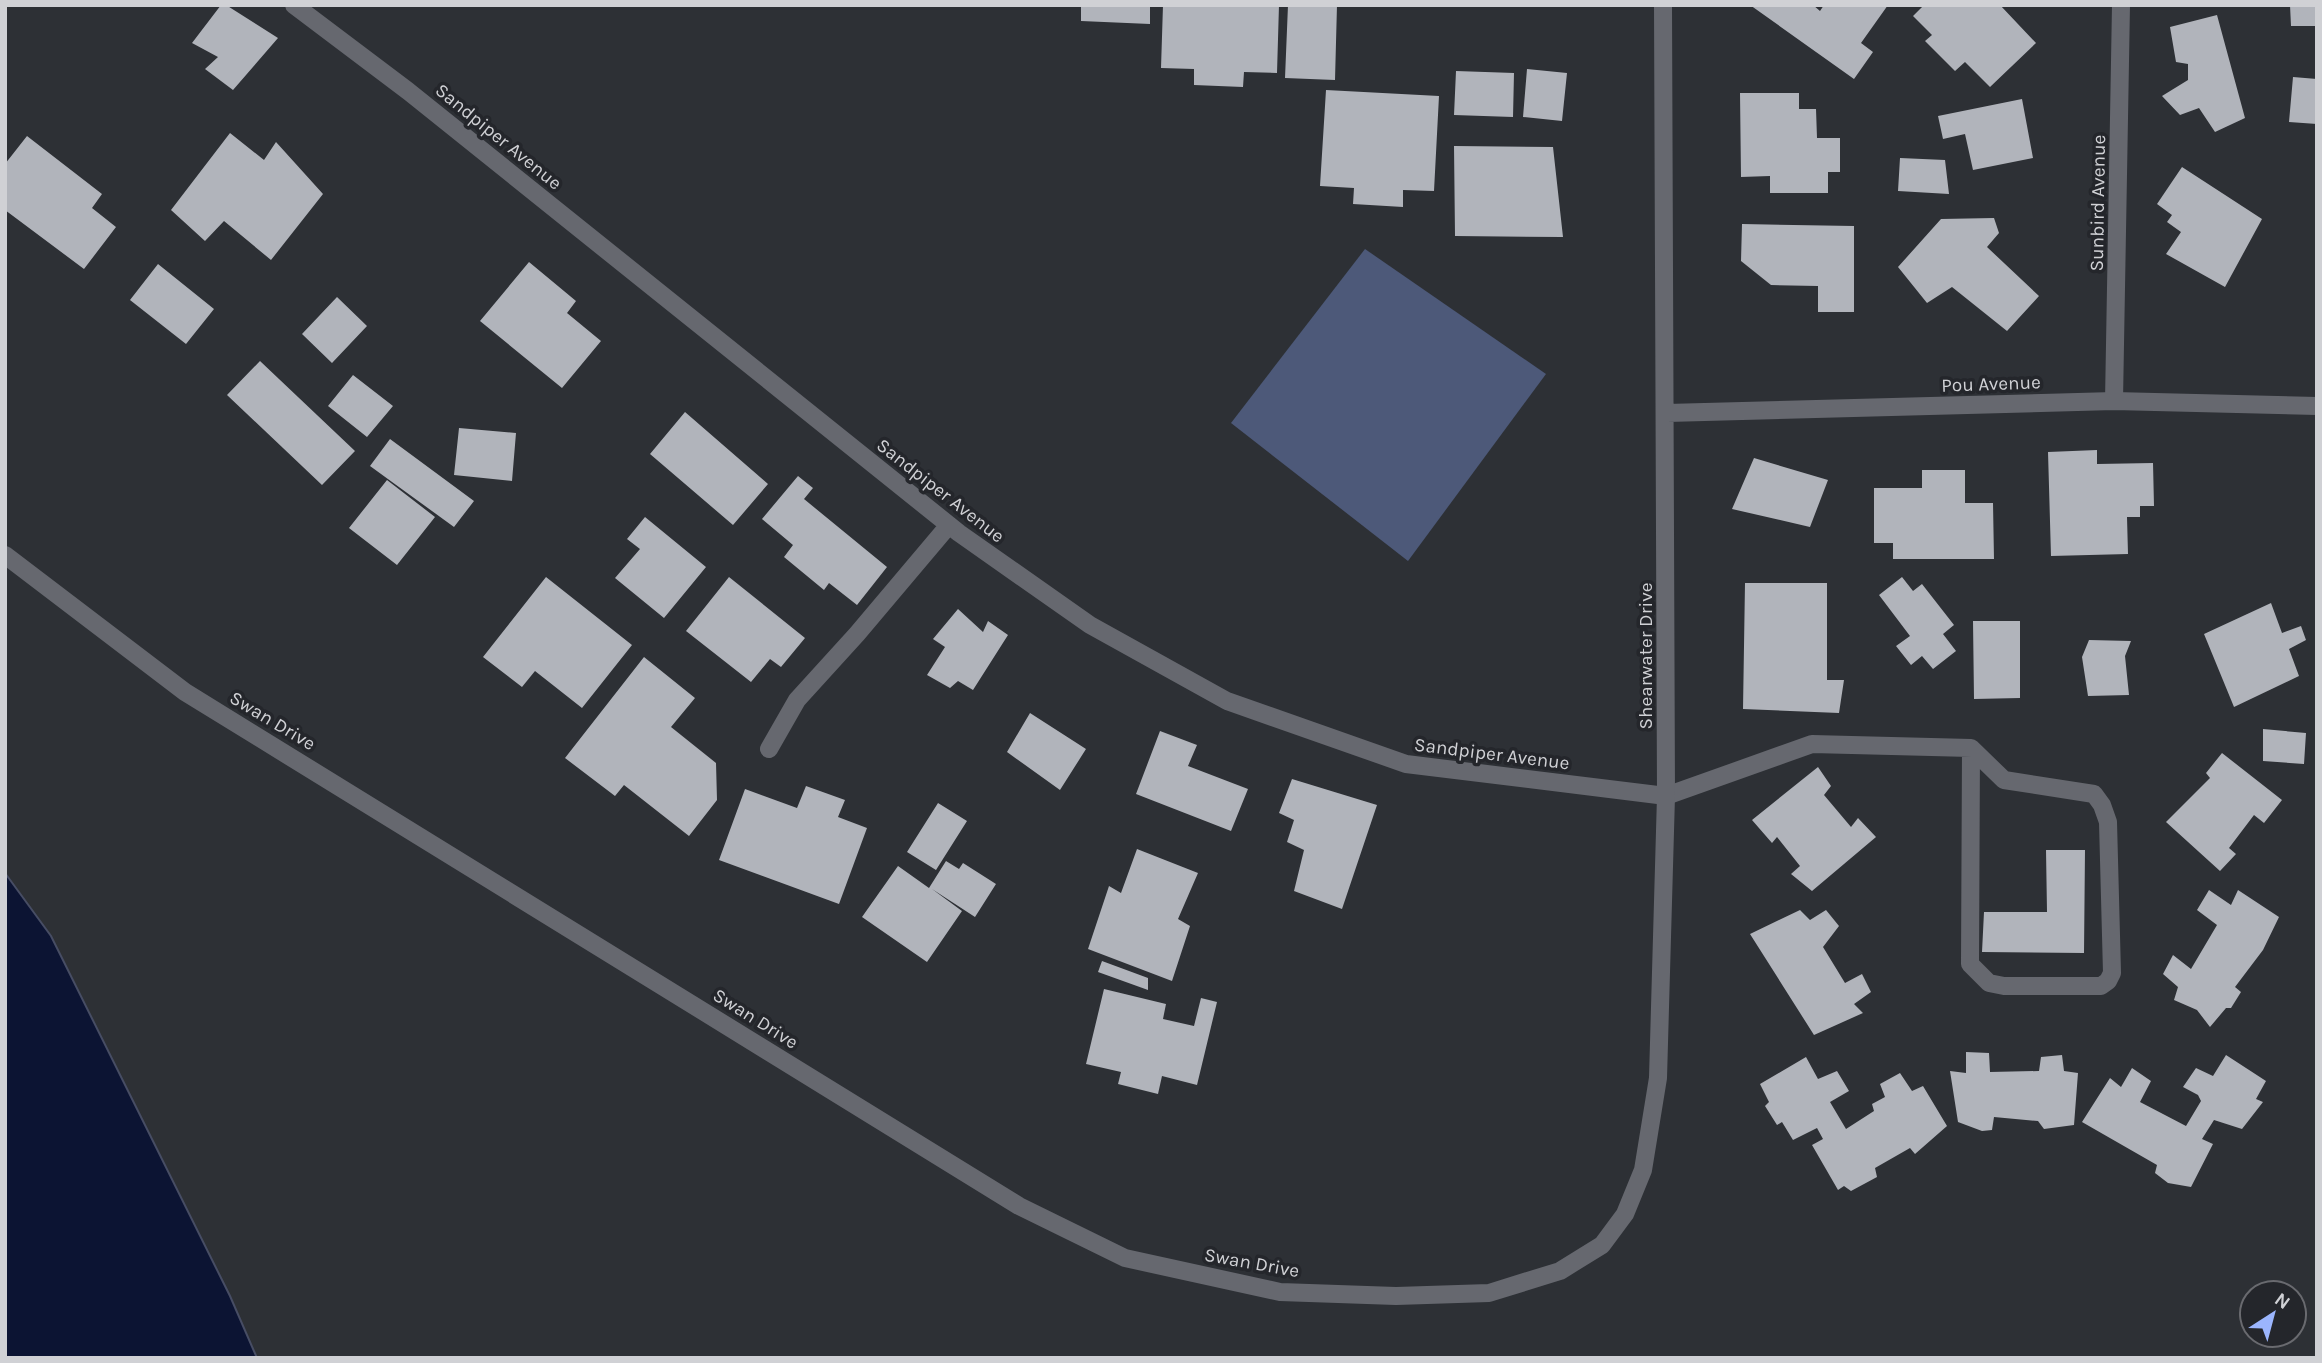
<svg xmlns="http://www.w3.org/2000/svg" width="2322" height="1363" font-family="Karla,sans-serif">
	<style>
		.green { fill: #4d5979 }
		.water { fill: #0c1433; stroke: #474d64; stroke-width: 2 }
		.building { fill: #b1b4bb }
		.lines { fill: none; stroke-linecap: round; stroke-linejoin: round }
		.lane { stroke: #66686f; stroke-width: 18 }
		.street { stroke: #66686f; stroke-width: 18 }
		.labels { text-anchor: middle; stroke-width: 7; stroke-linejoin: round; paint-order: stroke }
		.street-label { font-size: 19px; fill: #d0d1d5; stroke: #24262b }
	</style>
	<rect width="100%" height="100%" fill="#2d3035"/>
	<path class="green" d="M 1365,249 L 1546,374 L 1408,561 L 1231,423 Z"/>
	<path class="water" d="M 5,873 L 51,936 L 230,1296 L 257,1358 L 5,1358 Z"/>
	<path class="building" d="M 221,5 L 226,5 L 278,38 L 233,90 L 205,69 L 218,57 L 192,43 Z
		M 1081,5 L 1150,5 L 1150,24 L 1081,21 Z
		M 1163,5 L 1279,5 L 1277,73 L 1244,72 L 1243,87 L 1194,85 L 1194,69 L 1161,68 Z
		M 1288,5 L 1337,5 L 1335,80 L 1285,78 Z
		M 1750,5 L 1813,5 L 1820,11 L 1824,5 L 1888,5 L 1861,43 L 1873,52 L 1854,79 Z
		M 1924,5 L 2000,5 L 2036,43 L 1990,87 L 1965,62 L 1955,71 L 1925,41 L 1932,35 L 1913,16 Z
		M 2290,5 L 2317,5 L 2317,26 L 2291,26 Z
		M 2217,15 L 2245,118 L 2215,132 L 2199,108 L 2180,115 L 2162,96 L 2188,80 L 2188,64 L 2176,62 L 2170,27 Z
		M 1527,69 L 1567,73 L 1562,121 L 1523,117 Z
		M 1456,71 L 1514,73 L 1513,117 L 1454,115 Z
		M 2293,77 L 2317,79 L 2317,124 L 2289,122 Z
		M 1326,90 L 1439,96 L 1434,191 L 1403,190 L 1403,207 L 1353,204 L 1354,188 L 1320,186 Z
		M 1740,93 L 1799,93 L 1799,109 L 1816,109 L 1817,138 L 1840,138 L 1840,172 L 1828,172 L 1828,193 L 1770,193 L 1770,176 L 1741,177 Z
		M 2022,99 L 2033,158 L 1973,170 L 1965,134 L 1943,139 L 1938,116 Z
		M 230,133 L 264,160 L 276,142 L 323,194 L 271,260 L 224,221 L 205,241 L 171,210 Z
		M 27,136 L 102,194 L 92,208 L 116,227 L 84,269 L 5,210 L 5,164 Z
		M 1454,146 L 1553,147 L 1563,237 L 1455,236 Z
		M 1900,158 L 1945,160 L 1949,194 L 1898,191 Z
		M 2182,167 L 2262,219 L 2225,287 L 2166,254 L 2181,232 L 2167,222 L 2172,215 L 2157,204 Z
		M 1994,218 L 1999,233 L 1987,247 L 2039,296 L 2007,331 L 1952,287 L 1927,303 L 1898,267 L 1941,219 Z
		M 1742,224 L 1854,226 L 1854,312 L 1818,312 L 1818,286 L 1771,285 L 1741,261 Z
		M 529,262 L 576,301 L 567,313 L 601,341 L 562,388 L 480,321 Z
		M 158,264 L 214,309 L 186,344 L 130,300 Z
		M 337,297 L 367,326 L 332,363 L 302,334 Z
		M 260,361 L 355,451 L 322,485 L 227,395 Z
		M 353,375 L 393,406 L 367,437 L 328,406 Z
		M 685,412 L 768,484 L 733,525 L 650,454 Z
		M 459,428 L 516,433 L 512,481 L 454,475 Z
		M 390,439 L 474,501 L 454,527 L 370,466 Z
		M 2097,450 L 2097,464 L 2153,463 L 2154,506 L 2140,506 L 2140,517 L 2127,517 L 2128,554 L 2051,556 L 2048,452 Z
		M 1754,458 L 1828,480 L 1810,527 L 1732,509 Z
		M 1922,470 L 1965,470 L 1965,503 L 1993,503 L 1994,559 L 1893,559 L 1893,543 L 1874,543 L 1874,488 L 1922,488 Z
		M 798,476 L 813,488 L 804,499 L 887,567 L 857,605 L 829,583 L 824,590 L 784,557 L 793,545 L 762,519 Z
		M 387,480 L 435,517 L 397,565 L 349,528 Z
		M 645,517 L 706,567 L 664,618 L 615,578 L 640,549 L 627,539 Z
		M 546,577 L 632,645 L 582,708 L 535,671 L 522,687 L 483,657 Z
		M 729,577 L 805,638 L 781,667 L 770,659 L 751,682 L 686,631 Z
		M 1902,577 L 1913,591 L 1922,584 L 1954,625 L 1943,634 L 1956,651 L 1933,669 L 1922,656 L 1911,665 L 1896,646 L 1910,636 L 1879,595 Z
		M 1745,583 L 1827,583 L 1827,680 L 1844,680 L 1839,713 L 1743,709 Z
		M 2271,603 L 2282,633 L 2301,626 L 2306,640 L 2289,649 L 2299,676 L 2234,707 L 2204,634 Z
		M 958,609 L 983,632 L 988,621 L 1008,635 L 973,690 L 958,681 L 950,688 L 927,675 L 945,647 L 933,639 Z
		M 1973,621 L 2020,621 L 2020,698 L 1974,699 Z
		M 2089,640 L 2131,641 L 2125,656 L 2129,695 L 2088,696 L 2082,657 Z
		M 644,657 L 695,698 L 671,727 L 716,763 L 717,800 L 689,836 L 624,785 L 615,796 L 565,758 Z
		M 1030,713 L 1086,749 L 1060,790 L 1007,752 Z
		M 2263,729 L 2306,733 L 2304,764 L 2263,761 Z
		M 1160,731 L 1197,745 L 1188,766 L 1248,789 L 1231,831 L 1136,794 Z
		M 2222,753 L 2282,800 L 2264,823 L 2254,815 L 2229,848 L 2236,854 L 2220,871 L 2166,822 L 2210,778 L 2206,773 Z
		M 1818,767 L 1831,786 L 1824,795 L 1851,827 L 1858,818 L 1876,837 L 1812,891 L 1791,874 L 1800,866 L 1777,837 L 1772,843 L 1752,820 Z
		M 1292,779 L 1377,805 L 1342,909 L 1294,891 L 1304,850 L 1287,842 L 1294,820 L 1279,813 Z
		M 806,786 L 845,800 L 838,817 L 867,828 L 839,904 L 719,860 L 745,789 L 797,808 Z
		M 938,803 L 967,821 L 936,870 L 907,852 Z
		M 1137,849 L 1198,873 L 1178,919 L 1190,926 L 1172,981 L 1088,949 L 1109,886 L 1121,893 Z
		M 2046,850 L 2085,850 L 2084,953 L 1982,952 L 1984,912 L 2047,912 Z
		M 946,861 L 959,869 L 963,863 L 996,884 L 975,917 L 932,889 L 962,911 L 927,962 L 862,917 L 898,866 L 929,888 Z
		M 2209,890 L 2231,905 L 2238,890 L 2279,917 L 2263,950 L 2235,987 L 2241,992 L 2231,1008 L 2226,1008 L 2210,1027 L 2197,1010 L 2174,1000 L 2178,987 L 2163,974 L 2173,955 L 2191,969 L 2217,925 L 2197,910 Z
		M 1800,910 L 1810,920 L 1826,910 L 1839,926 L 1823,947 L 1845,983 L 1862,974 L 1871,992 L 1854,1004 L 1863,1013 L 1814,1035 L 1750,934 Z
		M 1102,961 L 1148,978 L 1148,990 L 1098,972 Z
		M 1104,989 L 1166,1004 L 1163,1019 L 1194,1026 L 1201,998 L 1217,1002 L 1197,1085 L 1162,1076 L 1158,1094 L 1118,1084 L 1121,1072 L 1086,1064 Z
		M 1966,1052 L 1989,1053 L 1990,1072 L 2039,1071 L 2041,1057 L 2062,1055 L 2064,1071 L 2078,1073 L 2074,1125 L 2044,1129 L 2038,1121 L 1994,1117 L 1992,1130 L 1982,1131 L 1958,1122 L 1950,1071 L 1966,1073 Z
		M 2226,1055 L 2266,1081 L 2256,1099 L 2263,1102 L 2242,1129 L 2214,1120 L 2202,1139 L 2213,1144 L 2191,1187 L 2168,1183 L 2155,1173 L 2157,1165 L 2082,1122 L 2110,1078 L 2121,1087 L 2132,1068 L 2151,1081 L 2140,1102 L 2186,1126 L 2201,1101 L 2198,1095 L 2183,1087 L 2196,1068 L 2213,1076 Z
		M 1806,1057 L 1818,1079 L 1837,1071 L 1849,1091 L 1830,1102 L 1846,1129 L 1874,1111 L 1872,1104 L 1885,1097 L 1880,1084 L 1900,1073 L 1912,1091 L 1923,1086 L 1947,1126 L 1915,1154 L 1910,1148 L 1875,1168 L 1877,1177 L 1851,1191 L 1844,1186 L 1838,1190 L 1812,1145 L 1823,1139 L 1817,1128 L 1793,1140 L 1782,1122 L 1777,1125 L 1765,1106 L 1769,1102 L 1760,1084 Z"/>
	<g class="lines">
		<path class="lane" d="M 1666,796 L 1812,744 L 1971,748 L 2004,780 L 2094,794 L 2102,805 L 2108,822 L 2112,973 L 2108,981 L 2101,986 L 2004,986 L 1989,983 L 1970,964 L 1971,748"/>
		<path class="street" d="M 294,5 L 408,91 L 959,533 L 1090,625 L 1227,701 L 1406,764 L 1666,796
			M 2114,401 L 2121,5
			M 1667,413 L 2114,401 L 2317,406
			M 5,555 L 185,692 L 1019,1206 L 1125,1258 L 1280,1292 L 1396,1296 L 1489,1293 L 1560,1271 L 1602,1245 L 1625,1214 L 1643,1170 L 1658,1078 L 1666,796 L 1663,5
			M 769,749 L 797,700 L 857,634 L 949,525"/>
	</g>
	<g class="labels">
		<g class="street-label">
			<text transform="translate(499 136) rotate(39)" y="7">Sandpiper Avenue</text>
			<text transform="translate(2097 203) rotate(-89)" y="7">Sunbird Avenue</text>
			<text transform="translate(1991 383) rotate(-2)" y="7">Pou Avenue</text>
			<text transform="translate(941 490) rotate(38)" y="7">Sandpiper Avenue</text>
			<text transform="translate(1645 656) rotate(-90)" y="7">Shearwater Drive</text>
			<text transform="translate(273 720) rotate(31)" y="7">Swan Drive</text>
			<text transform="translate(1492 753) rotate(7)" y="7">Sandpiper Avenue</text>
			<text transform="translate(756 1018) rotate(32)" y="7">Swan Drive</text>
			<text transform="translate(1252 1262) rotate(10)" y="7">Swan Drive</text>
		</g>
	</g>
	<rect width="2322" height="1363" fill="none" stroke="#d0d1d5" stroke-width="14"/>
	<g transform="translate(2273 1314) rotate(36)"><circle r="33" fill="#24262b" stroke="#696a6f" stroke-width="2"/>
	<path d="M0-5L12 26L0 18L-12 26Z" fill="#9bb5fd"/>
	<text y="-10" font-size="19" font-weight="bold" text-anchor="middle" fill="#d0d1d5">N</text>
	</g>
</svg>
